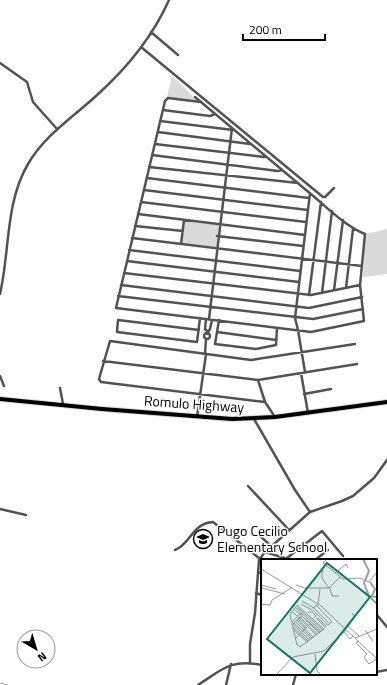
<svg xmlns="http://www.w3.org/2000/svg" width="387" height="685" font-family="'Titillium Web',sans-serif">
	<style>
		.green { fill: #dadada }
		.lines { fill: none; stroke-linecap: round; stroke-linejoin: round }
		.stream { stroke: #a1a1a1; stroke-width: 1 }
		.trunk-casing { stroke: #dbdbdb; stroke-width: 6 }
		.minor { stroke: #535353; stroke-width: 2.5 }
		.trunk { stroke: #000; stroke-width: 4 }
		.labels { text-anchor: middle; stroke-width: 3; stroke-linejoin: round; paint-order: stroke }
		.street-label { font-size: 14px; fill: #000; stroke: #fff }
		.poi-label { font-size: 14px; fill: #000; stroke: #fff; text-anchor: start }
		.inset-river { fill: none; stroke: #a1a1a1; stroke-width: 2 }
		.inset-road { fill: none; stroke: #999; stroke-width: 1 }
		.view { fill: #0f766e; fill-opacity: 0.15; stroke: #0f766e; stroke-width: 2 }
		.inset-edge { fill: none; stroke: #000; stroke-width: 2 }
	</style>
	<rect width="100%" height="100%" fill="#fff"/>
	<path class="green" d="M 172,76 L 197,100 L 167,97 Z
		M 185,221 L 219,225 L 217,247 L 182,243 Z
		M 387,229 L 387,274 L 363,277 L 365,234 Z"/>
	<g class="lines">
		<path class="stream" d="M 0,683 L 8,685"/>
		<defs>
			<path id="trunk" d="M 0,399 L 102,409 L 232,419 L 275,417 L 387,402"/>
		</defs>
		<use href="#trunk" class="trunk-casing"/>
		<path class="minor" d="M 151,32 L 178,55
			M 141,47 L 323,197 L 325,197 L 334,188
			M 0,63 L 27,82 L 33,102 L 57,129
			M 195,97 C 232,128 269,159 306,190 C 325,205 343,225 365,234 L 360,285 L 364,321 L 311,332 L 116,308 L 165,101 L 168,98 L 201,102
			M 163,110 L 210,116 L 215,114
			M 160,121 L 233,130
			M 158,132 L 250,144
			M 155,144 L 264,157 L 265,156
			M 152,155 L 278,171 L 282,170
			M 149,167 L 298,183
			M 147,178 L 309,198
			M 144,190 L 308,210
			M 141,202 L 306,222
			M 138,214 L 305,235
			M 135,226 L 183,231
			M 217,236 L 303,246
			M 132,238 L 362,266
			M 181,244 L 184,220
			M 129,250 L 300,271
			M 127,261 L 299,282
			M 124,273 L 311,295 L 360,285
			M 121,285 L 309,308 L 362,297
			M 346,288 L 353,229
			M 334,290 L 343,220
			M 322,293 L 332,211
			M 0,294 C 10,251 5,203 28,164 C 45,135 72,118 96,96 C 125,70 153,36 169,0
			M 309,295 L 321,202
			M 118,296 L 313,319 L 363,309
			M 206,319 L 205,329 L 207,331
			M 209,319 L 232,128
			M 219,320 L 215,344 L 256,349 L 276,345 L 277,328
			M 199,330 L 118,320 L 117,332 L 197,342 L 200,318
			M 217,332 L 276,340
			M204 336a3 3 0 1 1 6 0a3 3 0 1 1-6 0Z
			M 207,334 L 210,329 L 212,320
			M 205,354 L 206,339
			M 103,361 L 258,380 L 357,364
			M 305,372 L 298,330 L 295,318 L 310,193
			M 301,373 L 308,413
			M 0,376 L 4,386
			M 258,380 L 265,402 L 101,382 L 99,379 L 110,341 L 251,360 L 355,344
			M 60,388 L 63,404
			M 304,394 L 331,389
			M 265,402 L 275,417
			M 197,417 L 206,354
			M 254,419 L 295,490 L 310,512
			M 248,486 L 289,530
			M 0,509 L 26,515
			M 258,534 L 271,546
			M 175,550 C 190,545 192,523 213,522 L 259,558
			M 287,558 L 322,531 L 343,556
			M 291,560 L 265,552 L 310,512 L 342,501 L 353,496 L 374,478 L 387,460
			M 315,560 L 328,550
			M 258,572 L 262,574
			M 256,593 L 262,595
			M 377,615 L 387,627
			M 250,663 L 250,644 L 255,613 L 259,560 L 265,552
			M 376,672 L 387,670
			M 352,674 L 358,674
			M 198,685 C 223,669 230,659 262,665
			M 226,685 L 231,664
			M 293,685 L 296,674"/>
		<use href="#trunk" class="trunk"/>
	</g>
	<defs>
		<symbol id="school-ring" viewBox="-11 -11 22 22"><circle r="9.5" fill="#fff" stroke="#000" stroke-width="1.5"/><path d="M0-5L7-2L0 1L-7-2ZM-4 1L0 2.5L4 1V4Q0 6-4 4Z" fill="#000"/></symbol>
	</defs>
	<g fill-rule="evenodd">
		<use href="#school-ring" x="192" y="528" width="22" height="22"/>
	</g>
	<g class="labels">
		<g class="street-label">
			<text transform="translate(194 404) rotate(4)" y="5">Romulo Highway</text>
		</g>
		<g class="poi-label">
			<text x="217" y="536">Pugo Cecilio<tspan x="217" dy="16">Elementary School</tspan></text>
		</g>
	</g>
	<g transform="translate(261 559)">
		<rect width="116" height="116" fill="#fff"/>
		<path class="inset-river" d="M 102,0 L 108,12 L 103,24 L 108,37 L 116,38M 109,23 L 114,30 L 110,39 L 116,45"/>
		<path class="inset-road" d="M 66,0 L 62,4 L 82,20 L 99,19 L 108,23 L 116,13M 0,10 L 60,47 L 116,100M 74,14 L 85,5 L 87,9M 0,26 L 15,30M 35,26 L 44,29 L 68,29 L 61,19 L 61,12 L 63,12M 1,29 L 24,35M 68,29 L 79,18M 69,29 L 71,37 L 78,37M 41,42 L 53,49 L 69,65M 0,45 L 9,46 L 11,41 L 30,29M 40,45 L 53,52 L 67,66 L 71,63 L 55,46 L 53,49M 57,45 L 59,30M 36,48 L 62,71M 35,49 L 60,72M 34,51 L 59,73M 32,53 L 55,76M 47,53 L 51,53 L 55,57 L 53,59M 40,56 L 58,74M 39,58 L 56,75M 57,59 L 65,67 L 64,68 L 56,60 ZM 37,60 L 45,69M 36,61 L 52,78M 34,62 L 51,79M 31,63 L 40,54M 33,64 L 50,80M 32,65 L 42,55M 32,65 L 48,81M 87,67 L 98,77M 32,68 L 47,82M 32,70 L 46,83M 85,70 L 94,58 L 91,54M 104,71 L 112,82M 83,73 L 89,80 L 92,77M 35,79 L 50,64M 94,79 L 116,70M 97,82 L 95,84 L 106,95 L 103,98 L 108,105 L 115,100M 36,85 L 39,88 L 63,70 L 36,46 L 29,56 L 36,86M 54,95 L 56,112 L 60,116M 15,116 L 32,98 L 63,92 L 85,71"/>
		<path class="view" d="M 66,4 L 109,38 L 49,114 L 6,80 Z"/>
		<rect width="116" height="116" class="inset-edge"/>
	</g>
	<g transform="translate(36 649) rotate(142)"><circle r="19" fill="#ffffff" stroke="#999999"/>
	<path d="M0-3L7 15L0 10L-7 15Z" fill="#000000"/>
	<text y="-6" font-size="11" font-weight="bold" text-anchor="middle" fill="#000000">N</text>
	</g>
	<path d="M243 34v6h82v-6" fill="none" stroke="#000000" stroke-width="2"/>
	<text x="249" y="34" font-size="12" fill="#000000" stroke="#ffffff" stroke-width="3" paint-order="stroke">200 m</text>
</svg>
